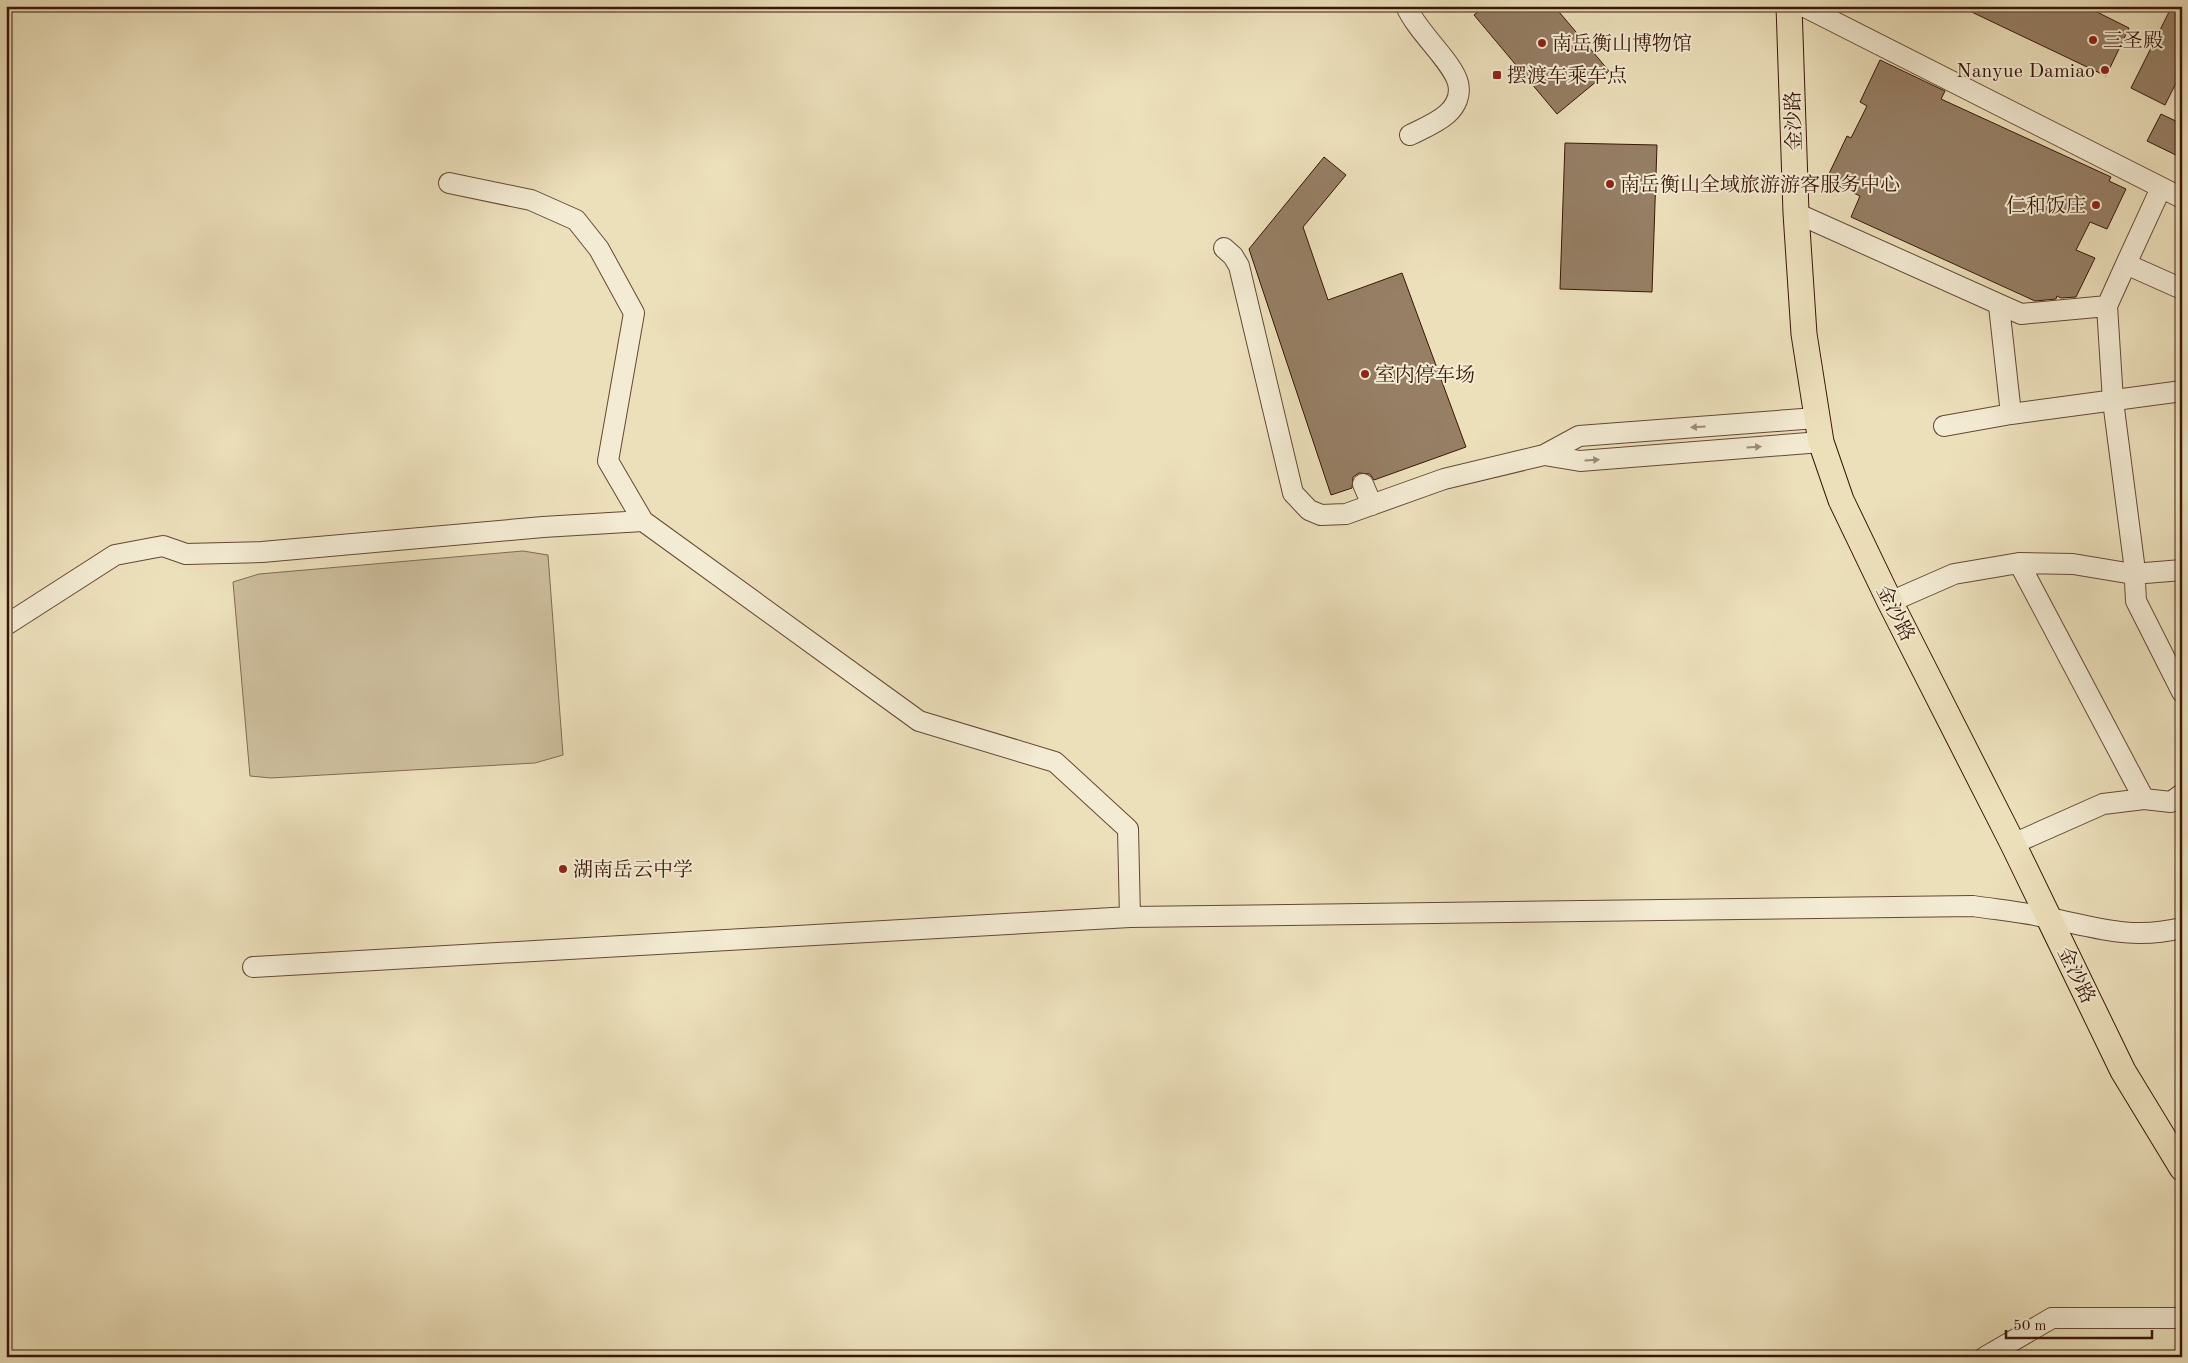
<svg xmlns="http://www.w3.org/2000/svg" width="2188" height="1363" font-family="'Old Standard TT','Noto Serif SC',serif">
	<style>
		.green { fill: #cdbe9d; stroke: #826a52 }
		.building { fill: #967f65; stroke: #381608 }
		.lines { fill: none; stroke-linecap: round; stroke-linejoin: round }
		.minor-casing { stroke: #654835; stroke-width: 22 }
		.major-casing { stroke: #381608; stroke-width: 27 }
		.minor { stroke: #f3ebd3; stroke-width: 20 }
		.major { stroke: #ece0bb; stroke-width: 25 }
		.oneway { fill: #9f8b78 }
		.poi-dot { fill: #8f2418; stroke: #f3ebd3; stroke-width: 2 }
		.labels { text-anchor: middle; stroke-width: 4; stroke-linejoin: round; paint-order: stroke }
		.poi-label { font-size: 20px; fill: #381608; stroke: #f3ebd3; text-anchor: start }
		.street-label { font-size: 20px; fill: #381608; stroke: #f3ebd3 }
	</style>
	<rect width="100%" height="100%" fill="#ece0bb"/>
	<filter id="stains"><feTurbulence type="fractalNoise" baseFrequency=".004" numOctaves="4"/><feColorMatrix values="0 0 0 0 .2 0 0 0 0 .09 0 0 0 0 .02 0 0 0 .5 -.17"/></filter>
	<radialGradient id="worn" r=".72"><stop offset=".6" stop-color="#630" stop-opacity="0"/><stop offset="1" stop-color="#630" stop-opacity=".3"/></radialGradient>
	<path class="green" d="M 523,551 L 548,555 L 563,755 L 535,763 L 271,778 L 250,776 L 233,582 L 259,574 Z"/>
	<path class="building" d="M 1485,6 L 1554,6 L 1609,71 L 1557,114 L 1474,15 Z
		M 1959,6 L 2085,6 L 2129,28 L 2106,76 Z
		M 2170,10 L 2182,16 L 2182,71 L 2165,105 L 2131,88 Z
		M 1880,60 L 1945,91 L 1941,99 L 2111,177 L 2109,181 L 2126,189 L 2107,229 L 2090,222 L 2076,250 L 2095,258 L 2076,297 L 2061,298 L 2057,296 L 2056,299 L 2035,301 L 1851,217 L 1860,196 L 1826,180 L 1847,136 L 1851,138 L 1867,106 L 1860,102 Z
		M 2161,114 L 2182,124 L 2182,158 L 2147,141 Z
		M 1565,143 L 1657,145 L 1652,292 L 1560,289 Z
		M 1324,157 L 1346,175 L 1303,227 L 1328,300 L 1402,273 L 1466,447 L 1374,480 L 1370,474 L 1359,473 L 1353,477 L 1352,488 L 1331,495 L 1249,249 Z"/>
	<g class="lines">
		<defs>
			<path id="minor" d="M 1406,6 C 1417,32 1453,62 1458,83 C 1461,95 1456,106 1447,114 C 1437,123 1422,129 1410,135
				M 1803,6 L 2182,198
				M 449,183 L 531,200 L 576,220 L 599,249 L 634,313 L 608,461 L 643,521
				M 1796,213 L 2021,314 L 2107,306 L 2126,264 L 2182,289
				M 1224,248 L 1233,256 L 1239,266 L 1293,493 L 1309,510 L 1321,515 L 1346,514 L 1444,479 L 1544,455 L 1579,436 L 1816,418
				M 2126,264 L 2161,188
				M 1999,306 L 2011,414 L 2182,391
				M 2107,306 L 2113,401 L 2134,563 L 2136,601 L 2182,692
				M 1944,426 L 2011,414
				M 1544,455 L 1580,461 L 1821,442
				M 1363,484 L 1372,505
				M 2019,563 L 2144,799
				M 1890,602 L 1954,574 L 2019,563 L 2073,564 L 2133,574 L 2182,570
				M 6,625 L 115,555 L 163,546 L 186,554 L 262,552 L 543,527 L 643,521 L 919,721 L 1055,762 L 1128,829 L 1130,917
				M 2013,844 L 2103,804 L 2144,799 L 2171,802 L 2182,794
				M 253,967 L 1130,917 L 1973,906 C 1999,910 2024,912 2049,918 C 2098,928 2131,940 2182,928
				M 1985,1357 L 2052,1318 L 2182,1318"/>
			<path id="major" d="M 1789,6 L 1796,213 L 1804,334 L 1821,442 L 1841,500 L 1890,602 L 2013,844 L 2123,1071 L 2182,1168"/>
		</defs>
		<use href="#minor" class="minor-casing"/>
		<use href="#major" class="major-casing"/>
		<use href="#minor" class="minor"/>
		<use href="#major" class="major"/>
	</g>
	<defs><path id="oneway-solid" d="M-6-.8H1V-3.2L6.5 0L1 3.2V.8H-6Z" transform="scale(1.25)"/></defs>
	<g class="oneway">
		<use href="#oneway-solid" transform="translate(1698 427) rotate(176)"/>
		<use href="#oneway-solid" transform="translate(1754 447) rotate(-4)"/>
		<use href="#oneway-solid" transform="translate(1592 460) rotate(-4)"/>
	</g>
	<g class="poi-dot">
		<circle cx="2093" cy="40" r="5"/>
		<circle cx="1542" cy="43" r="5"/>
		<circle cx="2105" cy="70" r="5"/>
		<rect x="1492" y="70" width="10" height="10" rx="2.5"/>
		<circle cx="1610" cy="184" r="5"/>
		<circle cx="2096" cy="205" r="5"/>
		<circle cx="1365" cy="374" r="5"/>
		<circle cx="563" cy="869" r="5"/>
	</g>
	<g class="labels">
		<g class="poi-label">
			<text x="2103" y="47">三圣殿</text>
			<text x="1552" y="50">南岳衡山博物馆</text>
			<text x="2095" y="77" text-anchor="end">Nanyue Damiao</text>
			<text x="1507" y="82">摆渡车乘车点</text>
			<text x="1620" y="191">南岳衡山全域旅游游客服务中心</text>
			<text x="2086" y="212" text-anchor="end">仁和饭庄</text>
			<text x="1375" y="381">室内停车场</text>
			<text x="573" y="876">湖南岳云中学</text>
		</g>
		<g class="street-label">
			<text transform="translate(1793 121) rotate(-92)" y="7">金沙路</text>
			<text transform="translate(1896 613) rotate(63)" y="7">金沙路</text>
			<text transform="translate(2077 975) rotate(64)" y="7">金沙路</text>
		</g>
	</g>
	<rect width="2188" height="1363" fill="none" stroke="#ece0bb" stroke-width="25"/>
	<rect x="8" y="8" width="2173" height="1348" fill="none" stroke="#381608" stroke-width="2.5"/>
	<rect x="12" y="12" width="2163" height="1338" fill="none" stroke="#381608"/>
	<path d="M2006 1330v8h146v-8" fill="none" stroke="#381608" stroke-width="2.5"/>
	<text x="2013" y="1330" font-size="15" fill="#381608" stroke="#f3ebd3" stroke-width="4" paint-order="stroke">50 m</text>
	<rect width="100%" height="100%" filter="url(#stains)"/>
	<rect width="100%" height="100%" fill="url(#worn)"/>
</svg>
